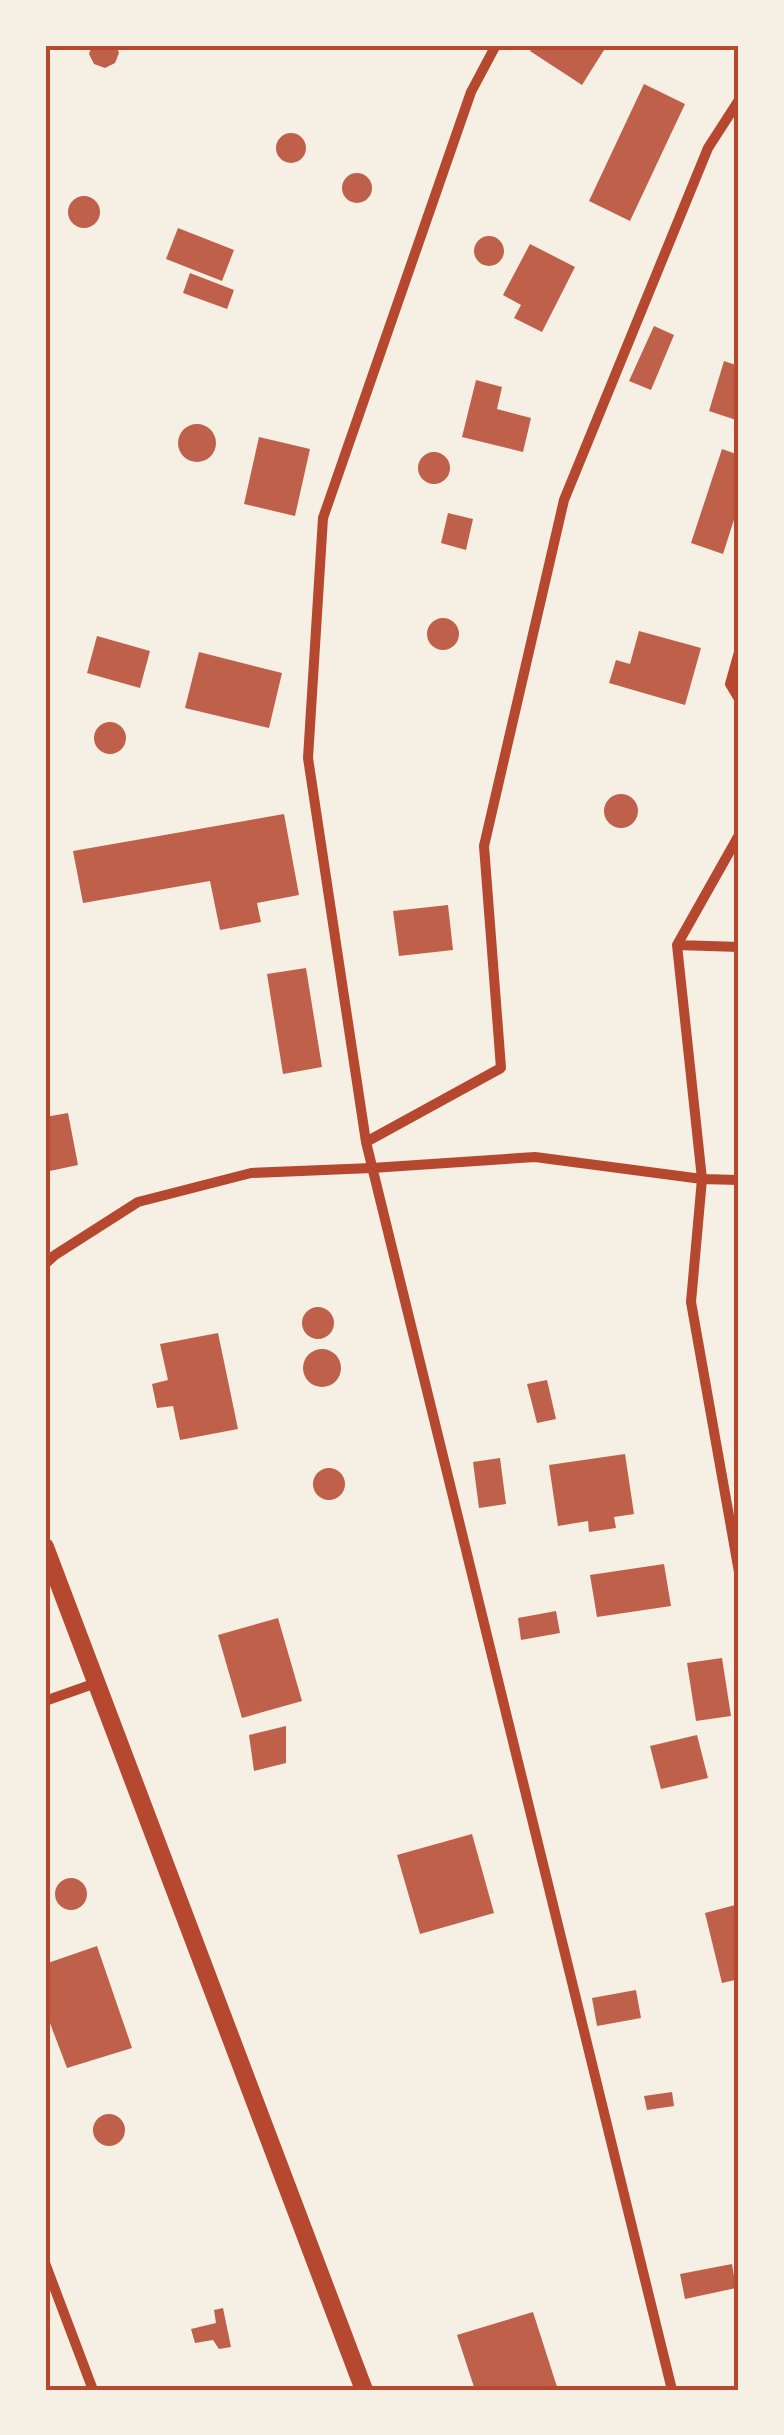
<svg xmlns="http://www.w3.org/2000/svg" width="784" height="2435" font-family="Raleway,sans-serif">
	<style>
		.building { fill: #bf614a }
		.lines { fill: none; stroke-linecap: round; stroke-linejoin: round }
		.minor { stroke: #b5482f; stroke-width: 10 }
		.tertiary { stroke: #b5482f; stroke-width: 18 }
		.neatline { fill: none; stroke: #b5482f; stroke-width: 4 }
	</style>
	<rect width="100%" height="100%" fill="#f6efe4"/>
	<path class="building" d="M 92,45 L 116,45 L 119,53 L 115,63 L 105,68 L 94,64 L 89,54 Z
		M 535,45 L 596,45 L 604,50 L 582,85 L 530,51 Z
		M 644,84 L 685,104 L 630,221 L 589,201 Z
		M276 148a15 15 0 1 1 30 0a15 15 0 1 1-30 0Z
		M342 188a15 15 0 1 1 30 0a15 15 0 1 1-30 0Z
		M68 212a16 16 0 1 1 32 0a16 16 0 1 1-32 0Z
		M 178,228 L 234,250 L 222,281 L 166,259 Z
		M474 251a15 15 0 1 1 30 0a15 15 0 1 1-30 0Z
		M 530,244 L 575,267 L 542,332 L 514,318 L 521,305 L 503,295 Z
		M 190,273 L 234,290 L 227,309 L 183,293 Z
		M 654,326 L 674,335 L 651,390 L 629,381 Z
		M 724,361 L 739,366 L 739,421 L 709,411 Z
		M 476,380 L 502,387 L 497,409 L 531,418 L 523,452 L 462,437 Z
		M178 443a19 19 0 1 1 38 0a19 19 0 1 1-38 0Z
		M 259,437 L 310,449 L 295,516 L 244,504 Z
		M 722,449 L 739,455 L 739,504 L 723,554 L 691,543 Z
		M418 468a16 16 0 1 1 32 0a16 16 0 1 1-32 0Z
		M 448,513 L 473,519 L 466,550 L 441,543 Z
		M427 634a16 16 0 1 1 32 0a16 16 0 1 1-32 0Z
		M 639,631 L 701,648 L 685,705 L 609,683 L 616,660 L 630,664 Z
		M 97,636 L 150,651 L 140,688 L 87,673 Z
		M 199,652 L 282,673 L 269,728 L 185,708 Z
		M94 738a16 16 0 1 1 32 0a16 16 0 1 1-32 0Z
		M604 811a17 17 0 1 1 34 0a17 17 0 1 1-34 0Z
		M 284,814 L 299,895 L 257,903 L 261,922 L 220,930 L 210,881 L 83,903 L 73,851 Z
		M 448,905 L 453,950 L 399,956 L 393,911 Z
		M 306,968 L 322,1067 L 283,1074 L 267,974 Z
		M 68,1113 L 78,1165 L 45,1172 L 45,1117 Z
		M302 1323a16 16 0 1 1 32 0a16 16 0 1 1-32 0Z
		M 218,1333 L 238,1429 L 180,1440 L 173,1406 L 157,1408 L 152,1384 L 168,1380 L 160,1344 Z
		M303 1368a19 19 0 1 1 38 0a19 19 0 1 1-38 0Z
		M 547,1380 L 556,1419 L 537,1423 L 527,1384 Z
		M 625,1454 L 634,1514 L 614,1517 L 616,1528 L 589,1532 L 588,1521 L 558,1526 L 549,1465 Z
		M 500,1458 L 506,1504 L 479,1508 L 473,1462 Z
		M313 1484a16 16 0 1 1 32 0a16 16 0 1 1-32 0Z
		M 664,1564 L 671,1606 L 597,1617 L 590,1575 Z
		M 556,1611 L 560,1633 L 521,1640 L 518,1618 Z
		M 278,1618 L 302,1701 L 242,1718 L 218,1635 Z
		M 722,1658 L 731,1716 L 696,1721 L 687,1663 Z
		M 286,1726 L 286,1763 L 254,1771 L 249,1735 Z
		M 697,1735 L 708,1778 L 661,1789 L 650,1746 Z
		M 472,1834 L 494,1913 L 420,1934 L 397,1855 Z
		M55 1894a16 16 0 1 1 32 0a16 16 0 1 1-32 0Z
		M 739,1904 L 739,1979 L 722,1983 L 705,1913 Z
		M 97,1946 L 132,2048 L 67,2068 L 45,2010 L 45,1964 Z
		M 636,1990 L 641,2018 L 597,2026 L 592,1998 Z
		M 672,2092 L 674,2106 L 647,2110 L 644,2096 Z
		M93 2130a16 16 0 1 1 32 0a16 16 0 1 1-32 0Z
		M 732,2264 L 736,2288 L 685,2299 L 680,2274 Z
		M 223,2308 L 231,2347 L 219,2349 L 213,2340 L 195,2343 L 191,2329 L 216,2323 L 214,2310 Z
		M 533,2312 L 558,2390 L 475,2390 L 457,2335 Z"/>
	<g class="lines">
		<path class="minor" d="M 496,45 L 471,92 L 323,518 L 308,758 L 366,1142 L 672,2390
			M 739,652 L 730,684 L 739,699
			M 739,835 L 677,945 L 702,1179 L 691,1302 L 739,1572
			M 677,945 L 739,947
			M 366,1142 L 501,1068 L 484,846 L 564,500 L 708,148 L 739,100
			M 45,1264 L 55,1255 L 138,1202 L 251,1173 L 372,1168 L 535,1157 L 702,1179 L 739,1180
			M 45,1701 L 96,1683
			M 45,2263 L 93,2390"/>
		<path class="tertiary" d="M 45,1547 L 364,2390"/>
	</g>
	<rect width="784" height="2435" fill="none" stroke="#f6efe4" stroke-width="95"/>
	<rect x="48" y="48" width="688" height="2340" class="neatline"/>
</svg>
